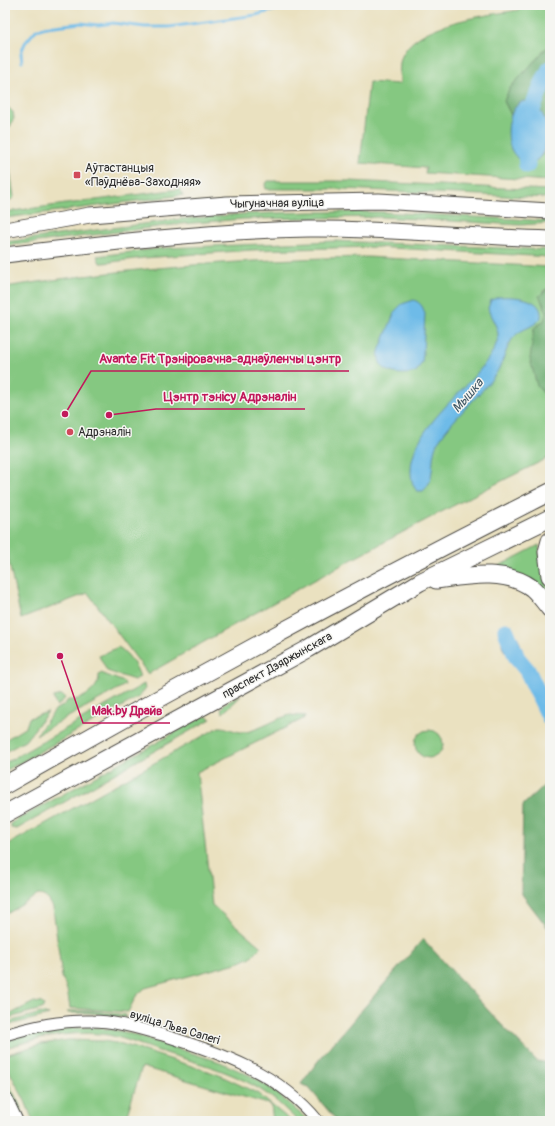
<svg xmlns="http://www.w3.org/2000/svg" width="555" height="1126" font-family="Pangolin,sans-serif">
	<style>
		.green { fill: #85c881; stroke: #587a56 }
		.forest { fill: #6cac6f; stroke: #4c6c4d }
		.water { fill: #6ebbe8; stroke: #4c738a }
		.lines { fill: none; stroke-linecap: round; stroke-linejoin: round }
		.stream { stroke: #6ebbe8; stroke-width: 3 }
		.river { stroke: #6ebbe8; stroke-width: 17 }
		.minor-casing { stroke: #484641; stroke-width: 13 }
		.secondary-casing { stroke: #484641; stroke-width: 17 }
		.primary-casing { stroke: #484641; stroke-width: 19 }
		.minor { stroke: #fff; stroke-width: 11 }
		.secondary { stroke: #fff; stroke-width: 15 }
		.primary { stroke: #fff; stroke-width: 17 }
		.poi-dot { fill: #d1495b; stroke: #f6f6f2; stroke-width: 1.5 }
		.labels { text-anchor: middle; stroke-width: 3; stroke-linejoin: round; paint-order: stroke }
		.poi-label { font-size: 12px; fill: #2b2b2b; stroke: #f6f6f2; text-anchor: start }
		.street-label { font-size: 12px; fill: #2b2b2b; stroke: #f6f6f2 }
		.water-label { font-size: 13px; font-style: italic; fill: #3f5664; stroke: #f6f6f2 }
		.leader { fill: none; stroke: #c2185b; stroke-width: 1.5 }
		.callout-dot { fill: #c2185b; stroke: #f6f6f2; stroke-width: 1.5 }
		.callout-label { font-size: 13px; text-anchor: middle; font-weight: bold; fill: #c2185b; stroke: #f6f6f2; stroke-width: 3; stroke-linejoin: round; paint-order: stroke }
	</style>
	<rect width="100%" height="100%" fill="#f6f6f2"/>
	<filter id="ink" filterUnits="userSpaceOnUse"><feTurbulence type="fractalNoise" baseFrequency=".025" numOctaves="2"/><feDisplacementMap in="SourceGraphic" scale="8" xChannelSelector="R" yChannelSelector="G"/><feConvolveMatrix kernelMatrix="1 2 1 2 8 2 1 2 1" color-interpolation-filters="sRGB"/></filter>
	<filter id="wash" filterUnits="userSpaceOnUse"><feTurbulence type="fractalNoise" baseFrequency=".012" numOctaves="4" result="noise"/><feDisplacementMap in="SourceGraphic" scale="16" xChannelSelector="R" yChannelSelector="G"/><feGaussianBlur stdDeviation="0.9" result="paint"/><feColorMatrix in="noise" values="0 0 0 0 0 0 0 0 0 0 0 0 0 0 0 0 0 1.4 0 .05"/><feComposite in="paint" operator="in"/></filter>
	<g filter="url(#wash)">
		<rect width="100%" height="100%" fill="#eae1c0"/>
		<path class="green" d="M 525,5 L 550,5 L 550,44 L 510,88 L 504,101 L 511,115 L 510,142 L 535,162 L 545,152 L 550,140 L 550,181 L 425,173 L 426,168 L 360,163 L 369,82 L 400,84 C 400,77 399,69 400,63 C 407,23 486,16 518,10 Z
			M 5,104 L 13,112 L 14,118 L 10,127 L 5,129 Z
			M 9,163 L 14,197 L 10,201 L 5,201 L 5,171 Z
			M 268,181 L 349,181 L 550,190 L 550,198 L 343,189 L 266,189 L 265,185 Z
			M 179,189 L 183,195 L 5,218 L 5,212 Z
			M 311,212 L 381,212 L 550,221 L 550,223 L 520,225 L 382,217 L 243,219 L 181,224 L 5,246 L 5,242 L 181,219 L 244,214 Z
			M 335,241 L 550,250 L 550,257 L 375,247 L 252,250 L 143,258 L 104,263 L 100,263 L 97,256 L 165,248 Z
			M 368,257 L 550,267 L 550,287 L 543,291 L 542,303 L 547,311 L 544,321 L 534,328 L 537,386 L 550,400 L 550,457 C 413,524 280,598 148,674 L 88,593 L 21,619 L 5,544 L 5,287 C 125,268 246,259 368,257 Z
			M 539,545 C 540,557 541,566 544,577 C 546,585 550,589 550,598 L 498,570 L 497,567 Z
			M 118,647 C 128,652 137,667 140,677 L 134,680 L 107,671 L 99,656 Z
			M 101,673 L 124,682 L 125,685 L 36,735 L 56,709 L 63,706 L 68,700 C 81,702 100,689 99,675 Z
			M 144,684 L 145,689 L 139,697 L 5,771 L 5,763 Z
			M 62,695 L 65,698 L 61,703 L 56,706 L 53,697 Z
			M 242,695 L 223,713 L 221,710 L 224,704 Z
			M 48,712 L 25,741 L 5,752 L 5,740 L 26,727 L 29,718 Z
			M 290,715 L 305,716 L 305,718 L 197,772 L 212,905 L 261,947 L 251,957 L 240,962 L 145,988 L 136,996 L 128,1012 L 70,1008 L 67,990 L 62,977 L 53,908 C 50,901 46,895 38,895 L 5,915 L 5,846 L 219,727 C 226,726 235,733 246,732 C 261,729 275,719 290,715 Z
			M 205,716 L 211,719 L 17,829 L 11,828 L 11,823 Z
			M415 744a14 14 0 1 1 28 0a14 14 0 1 1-28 0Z
			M 34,1002 L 42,1003 L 44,1005 L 42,1009 L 5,1019 L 5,1017 Z
			M 68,1011 L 93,1011 L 126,1015 L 125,1018 L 91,1013 L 68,1013 Z
			M 41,1013 L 49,1015 L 5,1026 L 5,1023 Z
			M 94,1027 L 125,1032 L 220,1062 L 251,1076 L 273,1090 L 309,1121 L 298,1121 C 289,1113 281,1104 271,1097 C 238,1072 197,1063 159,1051 C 140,1045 120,1036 101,1034 C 67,1031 36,1039 5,1048 L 5,1041 C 35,1032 63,1028 94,1027 Z
			M 68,1040 L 103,1041 L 122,1044 L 217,1074 L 257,1093 L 291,1121 L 273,1121 L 271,1105 L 142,1067 L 125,1121 L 33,1121 L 25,1101 L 5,1063 L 5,1055 L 41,1044 Z
			M 5,1077 L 19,1103 L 26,1121 L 23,1121 L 5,1088 Z"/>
		<path class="forest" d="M 550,44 L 550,128 L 547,120 L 529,102 L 519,103 L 511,115 L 504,101 L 510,88 Z
			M 550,287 L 550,400 L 537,386 L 530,359 L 534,328 L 544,321 L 547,311 L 539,296 Z
			M 550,780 L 550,931 L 521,893 L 523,805 Z
			M 423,939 L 497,1020 L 537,1061 L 550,1063 L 550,1121 L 337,1121 L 309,1088 L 301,1084 L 318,1061 Z"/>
		<path class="water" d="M 524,101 C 555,104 555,166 522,165 C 519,158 514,156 511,149 C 505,135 508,106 524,101 Z
			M 499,297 C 513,296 544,297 541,318 C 534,328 521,328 514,337 C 507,344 503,364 495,375 C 478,398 455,416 439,440 C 428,455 438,478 423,491 L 417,491 C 412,485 411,478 411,471 C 410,434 456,398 478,372 C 486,362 496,350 498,337 C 499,327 490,318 488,308 L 491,300 Z
			M 414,300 C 421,303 423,307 425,314 L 423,354 L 422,362 L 416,372 C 400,377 375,373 379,351 L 395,311 L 402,304 Z
			M 508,629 C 511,634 515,633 518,638 C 519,640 528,667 527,669 L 525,670 C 522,668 521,666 518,663 C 511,656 497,650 504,637 L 502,633 Z"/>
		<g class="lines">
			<path class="stream" d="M 22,62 L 21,53 L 25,43 L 36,30 L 46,27 L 81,23 L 98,25 L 113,23 L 145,27 L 169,27 L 256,15 L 293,5"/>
			<path class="river" d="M 527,165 C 522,129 534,100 550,69
				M 506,631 L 517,658 L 527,670 L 550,718"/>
		</g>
	</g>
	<g filter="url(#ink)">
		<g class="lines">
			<defs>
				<path id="minor" d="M 5,1035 C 33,1026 63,1020 92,1021 C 116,1021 140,1029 163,1035 C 221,1053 279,1073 318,1121"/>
				<path id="secondary" d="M 5,230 L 90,215 L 227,204 L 379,201 L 550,211
					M 5,255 C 106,243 207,231 309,229 C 389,228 469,237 550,239
					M 5,1100 L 15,1121"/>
				<path id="primary" d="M 550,541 L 547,552 L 550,576
					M 436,580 C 466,576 505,568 532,588 C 539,594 544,602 550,609
					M 5,785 C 184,683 366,585 550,492
					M 5,814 L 308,649 L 420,582 L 550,518"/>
			</defs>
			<use href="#minor" class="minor-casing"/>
			<use href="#secondary" class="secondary-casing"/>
			<use href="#primary" class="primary-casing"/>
			<use href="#minor" class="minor"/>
			<use href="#secondary" class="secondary"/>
			<use href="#primary" class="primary"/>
		</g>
	</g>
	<g class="poi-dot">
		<rect x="73" y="171" width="8" height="8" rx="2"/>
		<circle cx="70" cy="432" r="4"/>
	</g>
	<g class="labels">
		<g class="poi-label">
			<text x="85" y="172">Аўтастанцыя<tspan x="85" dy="14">«Паўднёва-Заходняя»</tspan></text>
			<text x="78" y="436">Адрэналін</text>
		</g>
		<g class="street-label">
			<text transform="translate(277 203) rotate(-1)" y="4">Чыгуначная вуліца</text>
			<text transform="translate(277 665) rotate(-29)" y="4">праспект Дзяржынскага</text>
			<text transform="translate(175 1027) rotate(17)" y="4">вуліца Льва Сапегі</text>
		</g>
		<g class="water-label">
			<text transform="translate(467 395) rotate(-49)" y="5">Мышка</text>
		</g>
	</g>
	<path class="leader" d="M65 414L91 371H349M109 415L156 409H305M60 656L83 723H170"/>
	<g class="callout-dot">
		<circle cx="65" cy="414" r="4"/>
		<circle cx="109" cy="415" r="4"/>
		<circle cx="60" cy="656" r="4"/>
	</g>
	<g class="callout-label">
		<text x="220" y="363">Avante Fit Трэніровачна-аднаўленчы цэнтр</text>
		<text x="230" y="401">Цэнтр тэнісу Адрэналін</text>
		<text x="127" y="715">Маk.by Драйв</text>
	</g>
	<rect width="555" height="1126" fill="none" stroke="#f6f6f2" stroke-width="20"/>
</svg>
